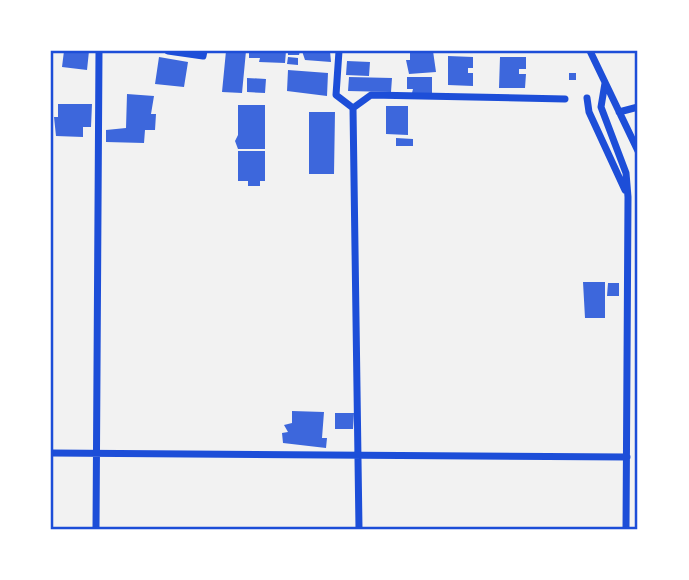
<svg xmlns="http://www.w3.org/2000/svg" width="689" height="580" font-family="'Open Sans',sans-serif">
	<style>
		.building { fill: #3d67dc }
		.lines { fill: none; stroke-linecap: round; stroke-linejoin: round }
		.minor { stroke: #1d4ed8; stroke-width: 7 }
		.neatline { fill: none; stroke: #1d4ed8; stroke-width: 2.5 }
	</style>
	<rect width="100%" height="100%" fill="#f2f2f2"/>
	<path class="building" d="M 64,51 L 89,51 L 87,70 L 62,67 Z
		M 226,51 L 246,51 L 242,93 L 222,92 Z
		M 249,51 L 286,51 L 285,63 L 259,62 L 260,58 L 249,58 Z
		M 288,51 L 300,51 L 299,55 L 288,55 Z
		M 302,51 L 330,51 L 331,62 L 305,60 Z
		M 410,51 L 433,51 L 436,72 L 409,74 L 406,60 L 410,60 Z
		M 448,56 L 473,57 L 473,68 L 468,68 L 468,73 L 473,73 L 473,86 L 448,85 Z
		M 159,57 L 188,62 L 184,87 L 155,84 Z
		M 288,57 L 298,58 L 298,65 L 287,64 Z
		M 500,57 L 526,57 L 526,69 L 519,69 L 519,74 L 526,74 L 525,88 L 499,88 Z
		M 347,61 L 370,62 L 369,76 L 346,75 Z
		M 288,70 L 328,73 L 327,96 L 287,91 Z
		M 569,73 L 576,73 L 576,80 L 569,80 Z
		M 349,77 L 392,78 L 391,92 L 348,91 Z
		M 407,77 L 432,77 L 432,93 L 412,93 L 413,89 L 407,89 Z
		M 247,78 L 266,79 L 265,93 L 247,92 Z
		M 127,94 L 154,96 L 151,114 L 156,114 L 155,130 L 145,130 L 144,143 L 106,142 L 106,130 L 126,128 Z
		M 58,104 L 92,104 L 91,127 L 83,127 L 83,137 L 56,136 L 54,117 L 58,117 Z
		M 238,105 L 265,105 L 265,149 L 238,149 L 235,141 L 238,135 Z
		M 386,106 L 408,106 L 408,135 L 386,134 Z
		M 309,112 L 335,112 L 334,174 L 309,174 Z
		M 396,138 L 413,139 L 413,146 L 396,146 Z
		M 238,151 L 265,151 L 265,181 L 260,181 L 260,186 L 248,186 L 248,181 L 238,181 Z
		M 583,282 L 605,282 L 605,318 L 585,318 Z
		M 608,283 L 619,283 L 619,296 L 607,296 Z
		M 292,411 L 324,412 L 322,438 L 327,438 L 326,448 L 283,443 L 282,433 L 288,432 L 284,425 L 292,423 Z
		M 335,413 L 354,413 L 353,429 L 335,429 Z
		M 636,510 L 638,510 L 638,529 L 636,529 Z"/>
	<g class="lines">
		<path class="minor" d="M 168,51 L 203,56 L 204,51
			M 339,51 L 336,95 L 353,108 L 359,529
			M 590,51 L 638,151
			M 605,83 L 601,107 L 626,173 L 628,197 L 626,529
			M 587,98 L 589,112 L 625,190
			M 353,108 L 371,95 L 565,99
			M 619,112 L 638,107
			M 51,453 L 627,457
			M 96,529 L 99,51"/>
	</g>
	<rect width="689" height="580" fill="none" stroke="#ffffff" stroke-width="105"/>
	<rect x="52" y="52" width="584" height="476" class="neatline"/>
</svg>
